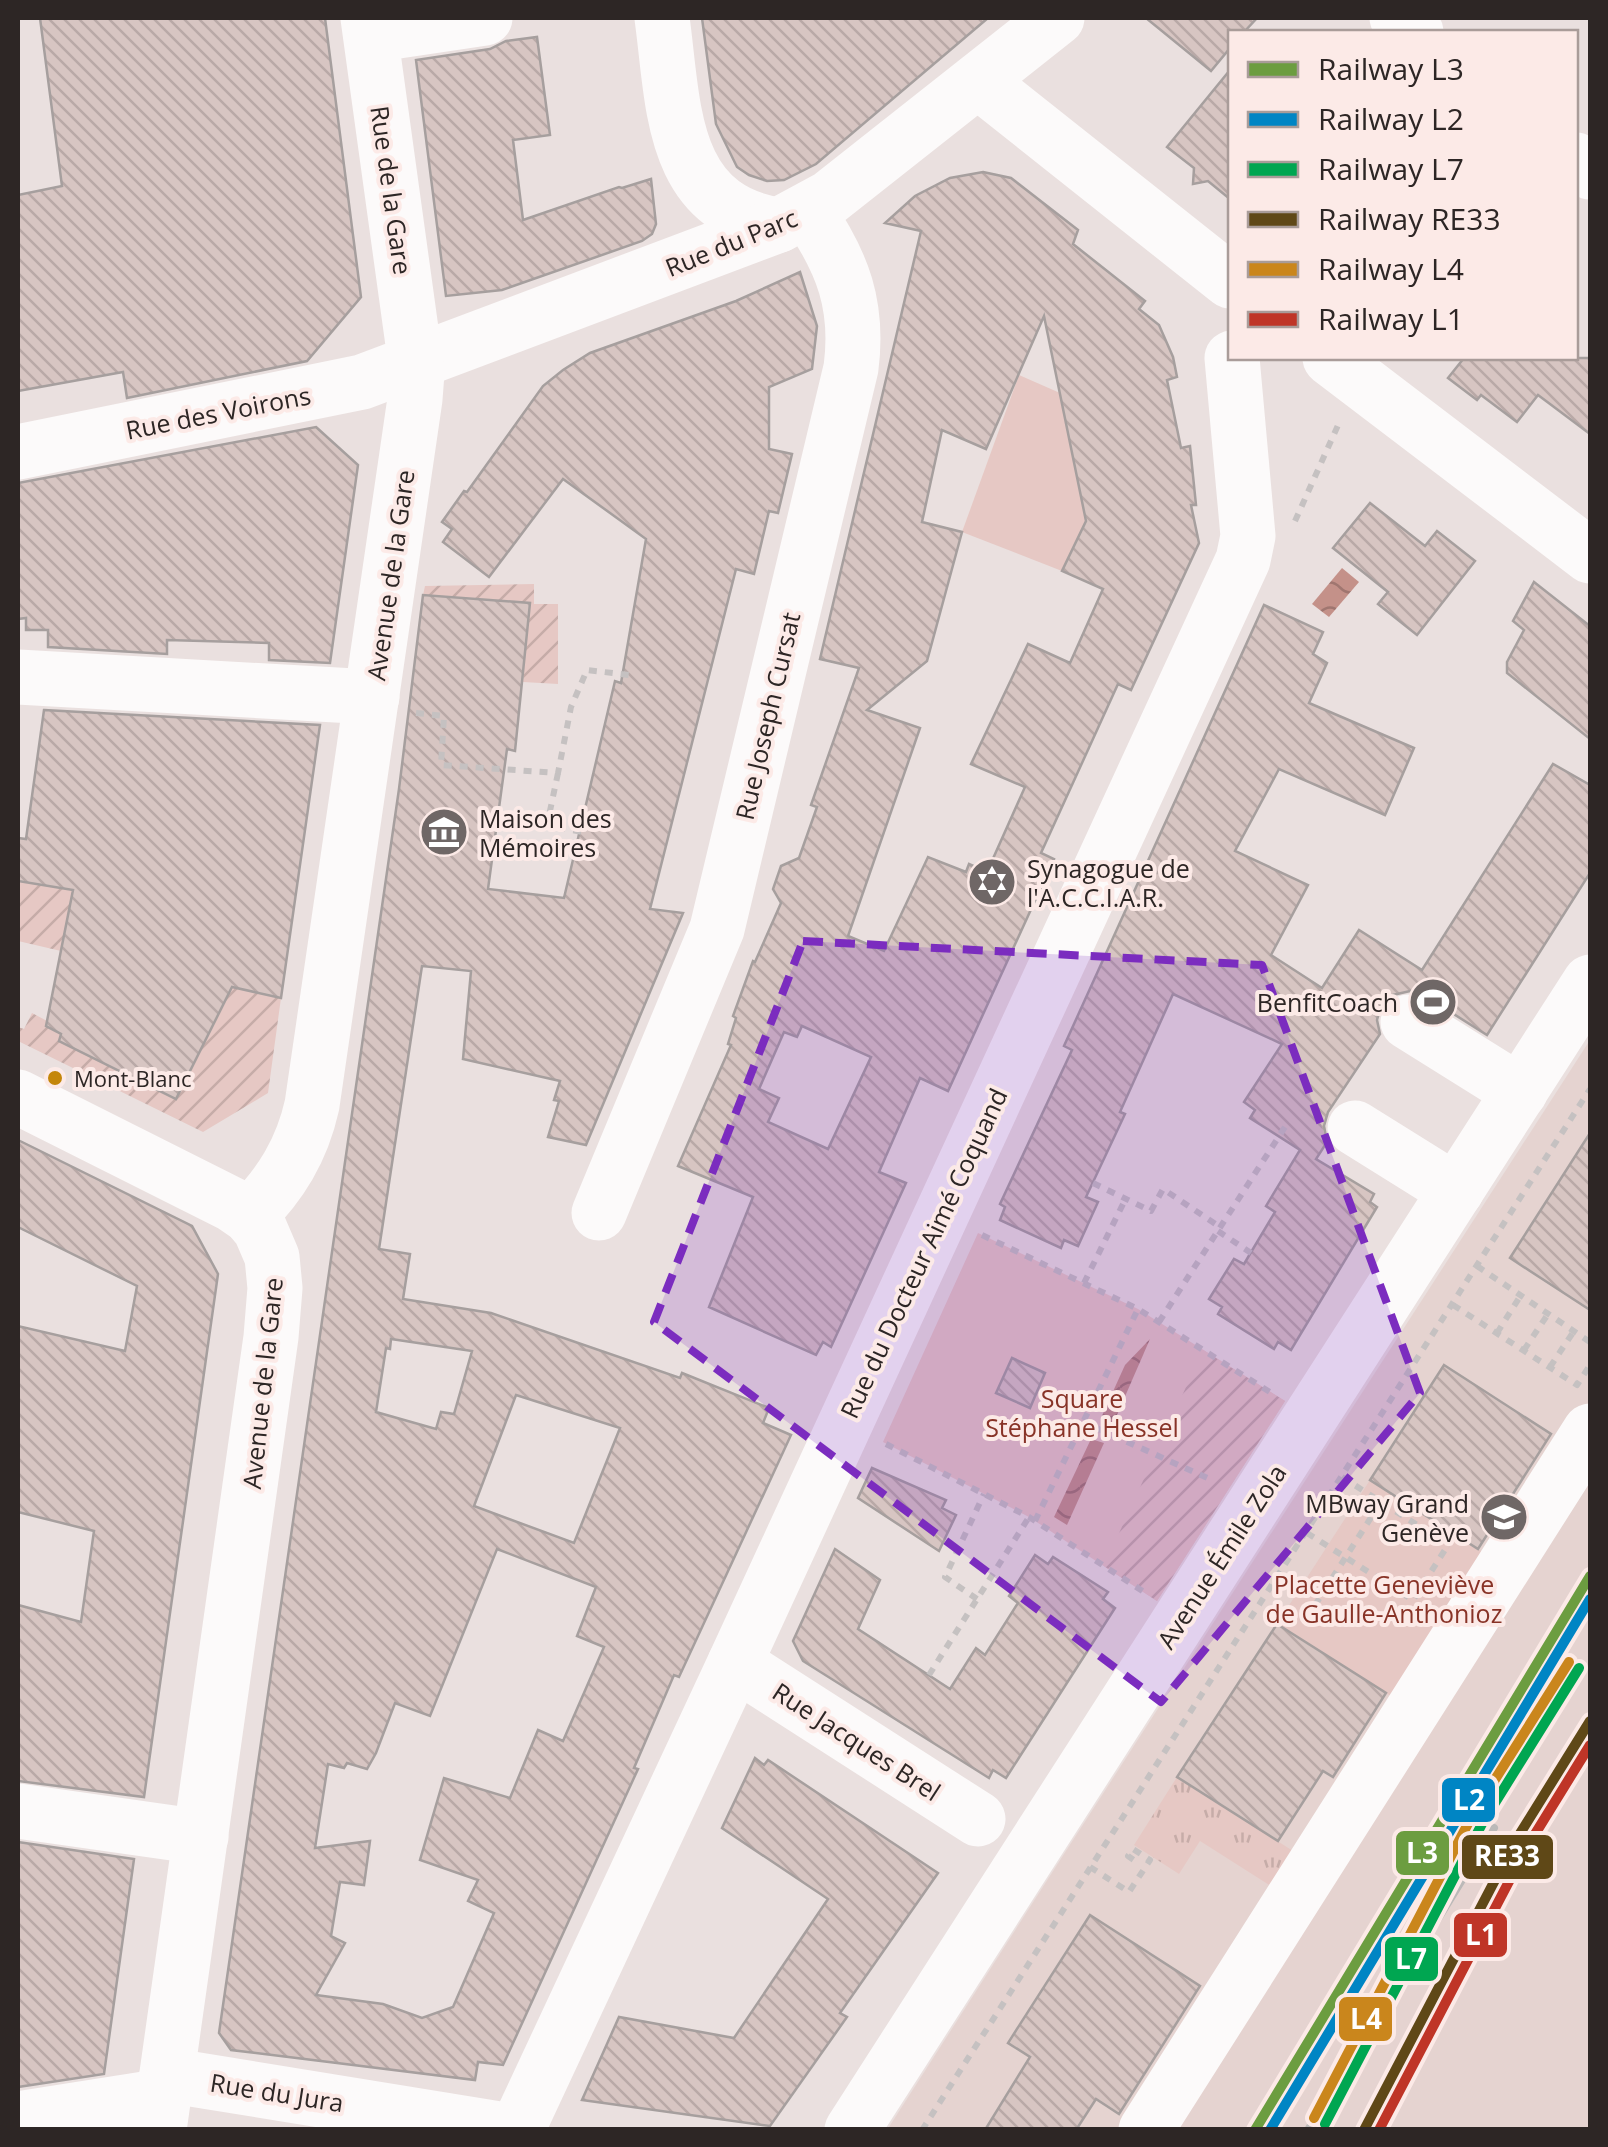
<svg xmlns="http://www.w3.org/2000/svg" width="1608" height="2147" font-family="'Open Sans',sans-serif">
<defs>
<pattern id="grass-tufts" width="24" height="20" patternUnits="userSpaceOnUse" patternTransform="scale(2.5)"><rect width="24" height="20" fill="#e6c8c4"/><path d="M3 7l-1-3M5 7V3M7 7l1-3M15 17l-1-3M17 17v-4M19 17l1-3" fill="none" stroke="#c6aca8"/></pattern>
<pattern id="garden-furrows" width="10" height="10" patternUnits="userSpaceOnUse" patternTransform="scale(2.5)"><rect width="10" height="10" fill="#e6c8c4"/><path d="M-1 1l2-2M0 10L10 0M9 11l2-2" fill="none" stroke="#c6aca8"/></pattern>
<pattern id="water-waves" width="16" height="10" patternUnits="userSpaceOnUse" patternTransform="scale(2.5)"><rect width="16" height="10" fill="#c49189"/><path d="M0 5q4-4 8 0t8 0" fill="none" stroke="#a07670"/></pattern>
<pattern id="building-back-hatch" width="6" height="6" patternUnits="userSpaceOnUse" patternTransform="scale(2.5)"><rect width="6" height="6" fill="#d7c5c2"/><path d="M-1 5l2 2M0 0l6 6M5-1l2 2" fill="none" stroke="#b9a9a7"/></pattern>
</defs>
<rect width="100%" height="100%" fill="#eae0df"/>
<polygon fill="#e5d3d0" points="1590,1040 1590,2129 887,2130 1064,1854"/>
<polygon fill="url(#grass-tufts)" points="1177,1777 1304,1858 1282,1893 1200,1841 1179,1874 1134,1845"/>
<g fill="#e6c8c4">
<polygon points="1019,375 1060,393 1086,521 1062,571 962,532"/>
<polygon points="978,1233 1138,1309 1285,1401 1157,1601 1029,1517 883,1442"/>
<polygon points="1370,1480 1497,1561 1405,1705 1277,1624"/>
</g>
<g fill="url(#garden-furrows)">
<polygon points="534,584 534,604 558,604 558,684 523,682 526,642 423,595 425,586"/>
<polygon points="18,881 73,890 61,951 18,941"/>
<polygon points="164,973 281,998 268,1093 203,1132 18,1041 18,1027 24,1029 32,1013 49,1022 47,1027 61,1034 59,1041 176,1099 209,1032"/>
<polygon points="1203,1350 1285,1401 1157,1601 1104,1566"/>
</g>
<g fill="url(#water-waves)">
<polygon points="1342,568 1359,582 1329,617 1312,604"/>
<polygon points="1150,1339 1113,1424 1101,1418 1125,1365"/>
<polygon points="1091,1439 1104,1443 1067,1525 1054,1517"/>
</g>
<g fill="url(#building-back-hatch)" stroke="#a69f9e" stroke-width="2.5" fill-rule="evenodd">
<polygon points="40,18 325,18 361,297 307,361 127,398 123,372 18,391 18,195 62,186"/>
<polygon points="702,18 988,18 816,164 784,180 767,181 749,175 737,167 716,124"/>
<polygon points="1146,18 1257,18 1244,32 1230,32 1230,48 1211,71"/>
<polygon points="537,37 550,135 513,140 523,220 619,187 622,188 651,179 656,224 652,234 642,241 502,290 446,296 416,60 490,49 506,41"/>
<polygon points="1230,70 1230,199 1208,181 1193,184 1194,168 1167,147"/>
<path d="M983 172 1011 178 1078 230 1073 244 1145 301 1139 309 1159 325 1173 357 1177 377 1167 380 1181 448 1190 446 1196 505H1191L1199 543 1131 690 1118 684 1041 853 1054 859 948 1091 920 1078 879 1172 906 1183 831 1347 823 1342 816 1355 709 1307 753 1197 678 1166 731 1045 728 1044 736 1018 733 1016 753 961 755 962 781 903 773 889 781 866 799 858 817 807 811 805 859 668 820 659 921 231 885 223 915 196 950 178ZM1044 316 1086 521 1062 571 1103 589 1070 663 1028 644 971 764 1025 787 987 872 969 864 966 872 928 857 884 951 848 936 920 728 867 710 927 661 962 532 922 522 942 430 986 449ZM802 1026 871 1057 828 1149 768 1122 779 1098 759 1089 784 1032 797 1037Z"/>
<path d="M800 272 817 326 812 369 769 387V449L792 454 778 513 769 511 754 574 736 569 650 909 683 913 586 1145 548 1137 559 1101 554 1100 560 1081 463 1059 471 971 422 966 379 1249 410 1254 403 1299 491 1313 680 1378 682 1373 769 1408 763 1423 791 1435 679 1677 674 1675 634 1768 638 1769 503 2065 478 2062 475 2080 231 2050 219 2033 399 789 423 595 530 603 515 751 507 749 488 889 564 898 615 681 621 683 646 539 563 479 489 577 443 542 452 529 442 522 464 491 467 492 543 386 563 370 590 353 736 301ZM391 1339 472 1351 454 1414 441 1412 436 1429 376 1412 386 1348 390 1349ZM516 1395 620 1428 574 1543 474 1506ZM497 1549 596 1587 577 1636 604 1647 563 1741 538 1730 510 1798 444 1778 420 1860 478 1880 468 1901 494 1913 453 2007 422 2018 383 2004 316 1995 345 1943 331 1936 340 1882 364 1885 370 1841 315 1848 328 1764 344 1768 347 1763 367 1769 376 1753 395 1703 430 1716Z"/>
<polygon points="1464,358 1590,358 1590,434 1538,395 1517,422 1481,395 1477,400 1448,378"/>
<polygon points="316,427 358,465 330,663 269,660 269,643 167,640 167,654 48,647 48,630 26,630 26,618 18,619 18,483"/>
<polygon points="1370,503 1425,546 1437,531 1475,561 1417,635 1378,604 1388,592 1333,548"/>
<polygon points="1534,582 1590,626 1590,739 1507,673 1507,662 1524,630 1513,621"/>
<polygon points="1264,605 1323,632 1313,654 1327,663 1309,703 1414,748 1385,815 1279,769 1235,851 1308,885 1271,955 1322,988 1359,930 1422,970 1553,764 1590,785 1590,873 1487,1035 1425,996 1410,991 1393,995 1381,1006 1377,1020 1380,1034 1328,1112 1324,1126 1327,1142 1316,1159 1374,1194 1370,1202 1377,1207 1291,1350 1278,1342 1274,1349 1218,1314 1222,1307 1209,1299 1234,1259 1244,1264 1275,1212 1266,1206 1300,1150 1250,1118 1255,1110 1244,1102 1282,1044 1173,994 1120,1112 1125,1114 1086,1197 1098,1202 1078,1246 1064,1240 1061,1248 1000,1220 1005,1207 1000,1204 1072,1050 1064,1046"/>
<polygon points="44,710 320,725 281,998 232,987 176,1099 59,1041 61,1034 46,1026 73,890 18,881 18,838 26,839"/>
<polygon points="1590,1133 1590,1310 1510,1258"/>
<polygon points="18,1140 192,1226 218,1274 144,1797 18,1781 18,1605 81,1622 94,1531 18,1512 18,1326 125,1351 137,1286 18,1227"/>
<polygon points="1012,1358 1045,1373 1030,1408 996,1393"/>
<polygon points="1444,1365 1551,1434 1478,1549 1370,1480"/>
<polygon points="872,1468 946,1500 942,1508 956,1515 939,1551 858,1498"/>
<polygon points="835,1549 880,1580 858,1629 950,1689 976,1648 985,1655 1018,1603 1009,1596 1035,1555 1048,1564 1053,1557 1108,1592 1103,1599 1115,1608 1006,1778 993,1770 989,1778 803,1661 793,1641"/>
<polygon points="1277,1624 1386,1693 1333,1777 1323,1771 1278,1841 1177,1777"/>
<polygon points="755,1758 764,1765 768,1760 938,1873 840,2013 847,2017 770,2126 582,2100 619,2017 734,2038 828,1899 722,1828"/>
<polygon points="18,1842 134,1859 104,2074 18,2087"/>
<polygon points="1090,1915 1200,1986 1119,2114 1096,2099 1076,2130 985,2130 1030,2057 1008,2043"/>
</g>
<g fill="none" stroke-linecap="round" stroke-linejoin="round">
<g stroke="#c5c1c1" stroke-width="6" stroke-dasharray="8 8" stroke-linecap="butt">
<polyline points="1295,521 1339,423"/>
<polyline points="416,713 444,716 441,765 558,773 571,707 587,670 629,675"/>
<polyline points="558,773 547,825 582,832"/>
<polyline points="1093,1183 1151,1211 1163,1189 1220,1227"/>
<polyline points="1218,1231 1251,1253"/>
<polyline points="982,1235 1138,1309 1273,1394"/>
<polyline points="1477,1266 1590,1342"/>
<polyline points="1084,1283 1126,1198"/>
<polyline points="1453,1305 1577,1385 1590,1365"/>
<polyline points="1159,1322 1285,1127"/>
<polyline points="1497,1333 1521,1295"/>
<polyline points="1524,1350 1548,1314"/>
<polyline points="1550,1367 1574,1331"/>
<polyline points="1083,1422 1214,1481"/>
<polyline points="886,1444 1029,1517 1144,1592"/>
<polyline points="1342,1477 1450,1546"/>
<polyline points="1035,1521 1138,1309"/>
<polyline points="1307,1533 1413,1600 1448,1545"/>
<polyline points="977,1599 945,1577 984,1494"/>
<polyline points="1315,1605 1381,1502"/>
<polyline points="929,1675 1029,1517"/>
<polyline points="1090,1867 1129,1892 1150,1860 1133,1849 1128,1856 1138,1863"/>
<polyline points="922,2130 1590,1089"/>
</g>
<g stroke="#fcfafa" stroke-width="55">
<path d="M662 18C674 104 669 209 779 225"/>
<polyline points="1397,18 1416,32"/>
<polyline points="371,35 485,18"/>
<polyline points="978,81 1230,281"/>
<polyline points="1576,160 1590,172"/>
<polyline points="1330,358 1590,556"/>
<polyline points="18,452 362,382 779,225 829,198 1057,18"/>
<polyline points="18,677 372,697"/>
<polyline points="1408,1022 1520,1092"/>
<polyline points="18,1097 233,1205 249,1216 260,1229 272,1257 275,1288 271,1337 159,2130"/>
<polyline points="1355,1128 1456,1191"/>
<path d="M599 1213 717 929 851 368C859 306 843 263 808 212"/>
<path d="M249 1216C281 1184 302 1150 312 1105L415 399 417 373 368 18"/>
<polyline points="735,1663 978,1819"/>
<polyline points="18,1811 201,1837"/>
<polyline points="167,2075 505,2130"/>
<polyline points="18,2119 164,2096"/>
<polyline points="517,2130 735,1663 1243,560 1248,536 1232,358"/>
<polyline points="852,2130 1590,982"/>
<polyline points="1146,2130 1590,1431"/>
</g>
<g stroke="#bbb9b8" stroke-width="8">
<polyline points="1308,2130 1494,1828"/>
<polyline points="1371,2130 1517,1838 1590,1717"/>
</g>
<g stroke="#fceae7" stroke-width="18">
<polyline id="rail-1" points="1255,2130 1590,1576"/>
</g>
<g stroke="#fceae7" stroke-width="18">
<polyline id="rail-2" points="1270,2130 1590,1599"/>
</g>
<g stroke="#fceae7" stroke-width="18">
<polyline id="rail-3" points="1325,2124 1483,1822 1579,1668"/>
</g>
<g stroke="#fceae7" stroke-width="18">
<polyline id="rail-4" points="1364,2130 1516,1840 1590,1721"/>
</g>
<g stroke="#fceae7" stroke-width="18">
<polyline id="rail-5" points="1314,2118 1472,1816 1569,1662"/>
</g>
<g stroke="#fceae7" stroke-width="18">
<polyline id="rail-6" points="1379,2130 1527,1847 1590,1745"/>
</g>
<use href="#rail-1" stroke="#6c9d40" stroke-width="10"/>
<use href="#rail-2" stroke="#0085c4" stroke-width="10"/>
<use href="#rail-3" stroke="#00a651" stroke-width="10"/>
<use href="#rail-4" stroke="#5f4817" stroke-width="10"/>
<use href="#rail-5" stroke="#ca861c" stroke-width="10"/>
<use href="#rail-6" stroke="#bf3527" stroke-width="10"/>
</g>
<path fill="#7b2cbf" fill-opacity="0.2" stroke="#7b2cbf" stroke-width="8" stroke-dasharray="20 12" stroke-linejoin="round" d="M803 941 1262 965 1420 1393 1161 1702 654 1322Z"/>
<defs>
<g id="museum-disc" transform="scale(2.5)"><circle r="9.5" fill="#6f6766" stroke="#fceae7"/><path d="M0-6L6-3V-2H-6V-3ZM-5-1h2V3h-2ZM-1-1h2V3h-2ZM3-1h2V3H3ZM-6 4H6V6H-6Z" fill="#fff"/></g>
<g id="synagogue-disc" transform="scale(2.5)"><circle r="9.5" fill="#6f6766" stroke="#fceae7"/><path d="M0-6.5L5.6 3.2H-5.6ZM0 6.5L5.6-3.2H-5.6Z" fill="#fff"/></g>
<g id="stadium-disc" transform="scale(2.5)"><circle r="9.5" fill="#6f6766" stroke="#fceae7"/><path d="M0-5a6.5 5 0 1 0 0 10a6.5 5 0 1 0 0-10ZM-3.5-1.8h7v3.6h-7Z" fill="#fff"/></g>
<g id="university-disc" transform="scale(2.5)"><circle r="9.5" fill="#6f6766" stroke="#fceae7"/><path d="M0-5L7-2L0 1L-7-2ZM-4 1L0 2.5L4 1V4Q0 6-4 4Z" fill="#fff"/></g>
</defs>
<g fill-rule="evenodd">
<use href="#museum-disc" x="444" y="832"/>
<use href="#synagogue-disc" x="992" y="882"/>
<use href="#stadium-disc" x="1433" y="1002"/>
<use href="#university-disc" x="1504" y="1517"/>
</g>
<circle fill="#c48609" stroke="#fceae7" stroke-width="4" cx="55" cy="1078" r="9"/>
<g text-anchor="middle" dominant-baseline="central" stroke-width="8" stroke-linejoin="round" paint-order="stroke">
<g font-size="22" fill="#2d2625" stroke="#fceae7" text-anchor="start">
<text x="74" y="1078">Mont-Blanc</text>
</g>
<g font-size="25" fill="#2d2625" stroke="#fceae7">
<text transform="translate(392 190) rotate(82)">Rue de la Gare</text>
<text transform="translate(731 242) rotate(-22)">Rue du Parc</text>
<text transform="translate(218 412) rotate(-11)">Rue des Voirons</text>
<text transform="translate(390 575) rotate(-82)">Avenue de la Gare</text>
<text transform="translate(767 716) rotate(-77)">Rue Joseph Cursat</text>
<text transform="translate(923 1253) rotate(-65)">Rue du Docteur Aimé Coquand</text>
<text transform="translate(262 1383) rotate(-84)">Avenue de la Gare</text>
<text transform="translate(1221 1556) rotate(-57)">Avenue Émile Zola</text>
<text transform="translate(857 1741) rotate(33)">Rue Jacques Brel</text>
<text transform="translate(277 2092) rotate(9)">Rue du Jura</text>
</g>
<g font-size="25" fill="#2d2625" stroke="#fceae7" text-anchor="start">
<text x="479" y="818">Maison des<tspan x="479" dy="29">Mémoires</tspan></text>
<text x="1027" y="868">Synagogue de<tspan x="1027" dy="29">l'A.C.C.I.A.R.</tspan></text>
<text x="1398" y="1002" text-anchor="end">BenfitCoach</text>
<text x="1469" y="1503" text-anchor="end">MBway Grand<tspan x="1469" dy="29">Genève</tspan></text>
</g>
<g font-size="25" fill="#883327" stroke="#fceae7">
<text x="1082" y="1398">Square<tspan x="1082" dy="29">Stéphane Hessel</tspan></text>
<text x="1384" y="1584">Placette Geneviève<tspan x="1384" dy="29">de Gaulle-Anthonioz</tspan></text>
</g>
</g>
<g stroke="#fceae7" stroke-width="4">
<rect x="1440" y="1776" width="57" height="48" rx="10" fill="#0085c4"/>
<rect x="1394" y="1829" width="57" height="48" rx="10" fill="#6c9d40"/>
<rect x="1460" y="1833" width="95" height="48" rx="10" fill="#5f4817"/>
<rect x="1452" y="1911" width="57" height="48" rx="10" fill="#bf3527"/>
<rect x="1383" y="1935" width="57" height="48" rx="10" fill="#00a651"/>
<rect x="1337" y="1995" width="57" height="48" rx="10" fill="#ca861c"/>
</g>
<g font-size="28" text-anchor="middle" font-weight="bold" fill="#fff">
<text x="1469" y="1810">L2</text>
<text x="1422" y="1863">L3</text>
<text x="1507" y="1866">RE33</text>
<text x="1481" y="1945">L1</text>
<text x="1411" y="1969">L7</text>
<text x="1366" y="2029">L4</text>
</g>
<rect width="1608" height="2147" fill="none" stroke="#2d2625" stroke-width="40"/>
<rect x="1228" y="30" width="350" height="330" fill="#fceae7" stroke="#a99c99" stroke-width="2.5"/>
<rect x="1248" y="62" width="50" height="15" fill="#6c9d40" stroke="#a99c99" stroke-width="2.5"/>
<text x="1318" y="80" font-size="30" fill="#2d2625">Railway L3</text>
<rect x="1248" y="112" width="50" height="15" fill="#0085c4" stroke="#a99c99" stroke-width="2.5"/>
<text x="1318" y="130" font-size="30" fill="#2d2625">Railway L2</text>
<rect x="1248" y="162" width="50" height="15" fill="#00a651" stroke="#a99c99" stroke-width="2.5"/>
<text x="1318" y="180" font-size="30" fill="#2d2625">Railway L7</text>
<rect x="1248" y="212" width="50" height="15" fill="#5f4817" stroke="#a99c99" stroke-width="2.5"/>
<text x="1318" y="230" font-size="30" fill="#2d2625">Railway RE33</text>
<rect x="1248" y="262" width="50" height="15" fill="#ca861c" stroke="#a99c99" stroke-width="2.5"/>
<text x="1318" y="280" font-size="30" fill="#2d2625">Railway L4</text>
<rect x="1248" y="312" width="50" height="15" fill="#bf3527" stroke="#a99c99" stroke-width="2.5"/>
<text x="1318" y="330" font-size="30" fill="#2d2625">Railway L1</text>
</svg>
